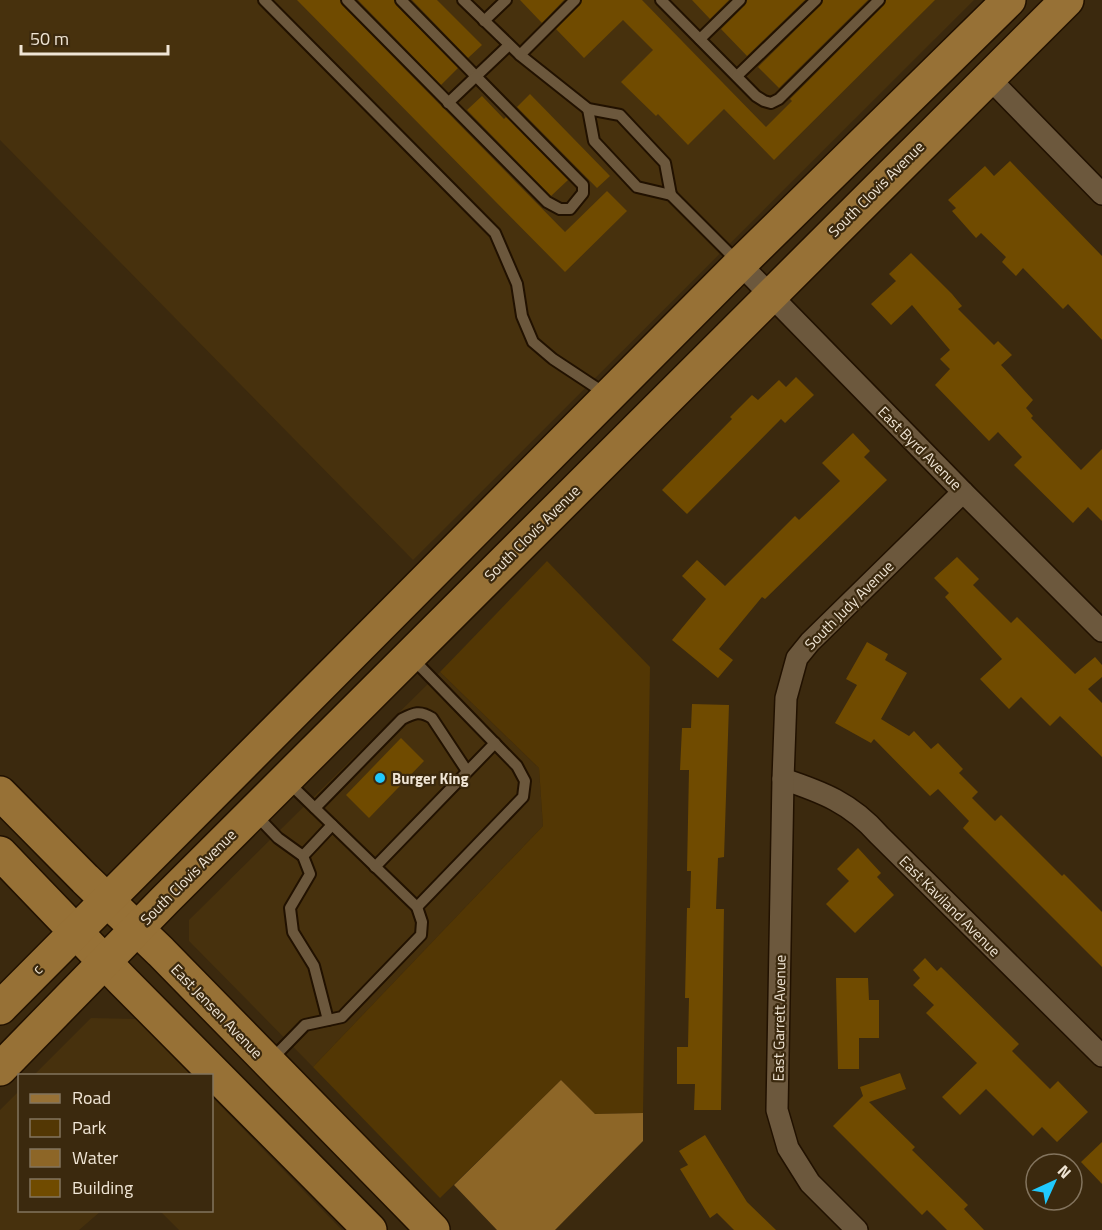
<svg xmlns="http://www.w3.org/2000/svg" width="1102" height="1230" font-family="'Titillium Web',sans-serif">
<rect width="100%" height="100%" fill="#3b290e"/>
<g fill="#47310d">
<polygon points="0,0 974,0 413,560 0,140"/>
<polygon points="440,672 539,768 543,826 313,1067 189,941 189,920"/>
<polygon points="91,1018 136,1019 191,1075 34,1075"/>
<polygon points="19,1091 20,1210 101,1211 79,1230 0,1230 0,1110"/>
<polygon points="212,1097 342,1230 179,1230 160,1211 212,1210"/>
</g>
<polygon fill="#533704" points="547,561 650,667 643,1113 595,1114 561,1080 440,1198 313,1067 543,826 539,768 440,672"/>
<polygon fill="#8d6627" points="561,1080 595,1114 643,1113 643,1141 555,1230 497,1230 454,1185"/>
<g fill="#704b00">
<polygon points="297,0 340,0 342,5 565,232 607,191 627,211 565,272"/>
<polygon points="358,0 394,0 396,5 458,68 441,85"/>
<polygon points="412,0 437,0 482,45 468,58"/>
<polygon points="520,0 564,0 542,23"/>
<polygon points="582,0 642,0 766,127 792,101 790,99 884,5 886,0 935,0 774,160 724,109 688,145 658,114 656,116 621,82 653,50 623,20 584,58 556,29 580,5"/>
<polygon points="692,0 729,0 710,19"/>
<polygon points="747,0 805,0 747,56 721,29 745,5"/>
<polygon points="823,0 868,0 779,88 758,67 821,5"/>
<polygon points="530,94 610,176 597,188 517,107"/>
<polygon points="482,96 504,119 506,117 568,180 551,196 467,110"/>
<polygon points="1010,161 1102,256 1102,340 1068,304 1063,309 1023,268 1016,276 1002,262 1006,257 981,233 976,238 952,211 956,208 948,200 985,166 994,176"/>
<polygon points="911,253 952,294 962,306 958,309 994,345 998,341 1012,355 1001,365 1033,400 1026,408 1033,416 1031,418 1081,470 1102,449 1102,521 1088,507 1073,523 1014,465 1022,457 998,432 989,441 935,385 950,369 940,359 950,350 912,305 891,325 871,304 896,281 889,274"/>
<polygon points="796,377 814,395 785,423 781,419 687,514 662,490 732,419 730,417 752,395 758,400 779,380 786,387"/>
<polygon points="853,433 870,451 864,457 887,480 765,599 762,597 719,649 733,660 718,678 672,640 706,599 682,576 697,560 725,586 795,516 799,520 840,481 822,463"/>
<polygon points="957,557 979,579 973,585 1011,623 1017,617 1075,674 1095,657 1102,665 1102,677 1088,689 1102,703 1102,757 1060,716 1050,726 1021,697 1009,709 980,679 1002,659 945,597 949,593 934,578"/>
<polygon points="867,642 888,654 885,660 907,673 881,719 909,736 914,731 931,749 938,743 963,769 959,773 978,792 972,798 995,821 1001,815 1062,876 1064,874 1102,912 1102,967 963,828 969,821 938,789 930,796 874,739 871,743 835,723 857,685 846,679"/>
<polygon points="692,704 729,705 724,857 718,858 716,909 724,909 721,1110 694,1110 695,1084 677,1084 677,1047 688,1047 689,998 685,998 687,908 690,908 691,871 687,871 689,770 680,770 682,728 691,728"/>
<polygon points="401,738 424,761 369,818 346,795"/>
<polygon points="858,848 881,873 877,877 894,895 855,933 826,904 849,881 837,869"/>
<polygon points="925,958 937,971 941,967 1019,1044 1012,1051 1050,1089 1058,1081 1088,1112 1057,1142 1042,1127 1033,1136 986,1089 960,1115 942,1097 977,1063 926,1013 934,1005 913,985 920,978 913,970"/>
<polygon points="836,978 868,978 869,1000 879,1000 879,1038 859,1038 859,1069 838,1069"/>
<polygon points="900,1073 906,1089 869,1102 915,1147 912,1150 968,1205 964,1209 984,1230 947,1230 927,1210 922,1215 833,1126 863,1096 860,1087"/>
<polygon points="705,1135 747,1202 776,1230 734,1230 717,1213 710,1218 680,1169 688,1165 679,1151"/>
<polygon points="1102,1142 1102,1184 1081,1162"/>
</g>
<g fill="none" stroke-linecap="round" stroke-linejoin="round">
<g stroke="#211100" stroke-width="14">
<g id="service">
<polyline points="264,0 495,233 517,284 522,316 533,342 553,359 606,394"/>
<polyline points="347,0 547,202 560,209 570,209 583,193 583,185 401,0"/>
<polyline points="463,0 520,55 588,109 620,115 665,163 671,195"/>
<polyline points="661,0 756,96 764,101 771,103 779,99 879,0"/>
<polyline points="484,21 506,0"/>
<polyline points="700,39 740,0"/>
<polyline points="520,55 575,0"/>
<polyline points="737,76 816,0"/>
<polyline points="448,103 509,45"/>
<polyline points="588,109 594,141 637,187 671,195 738,262"/>
<polyline points="412,658 517,766 525,781 523,797 417,907"/>
<path d="M315 808 402 719C414 713 420 710 432 718L467 771"/>
<polyline points="255,814 278,838 303,856 310,874 290,908 293,932 314,966 328,1020"/>
<polyline points="303,856 332,825"/>
<polyline points="375,867 495,743"/>
<polyline points="270,1061 305,1025 342,1017 421,935 422,922 417,907 288,782"/>
</g>
</g>
<g stroke="#211100" stroke-width="24">
<g id="minor">
<polyline points="988,77 1102,194"/>
<polyline points="740,264 963,492 1102,631"/>
<path d="M783 779C822 792 851 803 879 835L1102 1056"/>
<polyline points="857,1230 810,1183 788,1148 777,1110 783,779 786,698 797,658 810,642 963,492"/>
</g>
</g>
<g stroke="#211100" stroke-width="36">
<g id="primary">
<polyline points="0,793 85,879 161,952 433,1230"/>
<polyline points="0,853 122,980 370,1230"/>
<polyline points="0,1008 740,264 1009,0"/>
<polyline points="0,1069 165,900 1067,0"/>
</g>
</g>
<use href="#service" stroke="#6c583d" stroke-width="10"/>
<use href="#minor" stroke="#6c583d" stroke-width="21"/>
<use href="#primary" stroke="#977136" stroke-width="33"/>
</g>
<circle fill="#20c9fd" stroke="#3b290e" stroke-width="2" cx="380" cy="778" r="6"/>
<g text-anchor="middle" dominant-baseline="central" stroke-width="4.5" stroke-linejoin="round" paint-order="stroke">
<g font-size="15" fill="#f0e5d5" stroke="#3b290e">
<text transform="translate(876 189) rotate(-45)">South Clovis Avenue</text>
<text transform="translate(920 448) rotate(45)">East Byrd Avenue</text>
<text transform="translate(532 533) rotate(-45)">South Clovis Avenue</text>
<text transform="translate(849 605) rotate(-45)">South Judy Avenue</text>
<text transform="translate(188 877) rotate(-45)">South Clovis Avenue</text>
<text transform="translate(950 906) rotate(45)">East Kaviland Avenue</text>
<text transform="translate(37 969) rotate(-46)">c</text>
<text transform="translate(217 1011) rotate(46)">East Jensen Avenue</text>
<text transform="translate(779 1018) rotate(-89)">East Garrett Avenue</text>
</g>
<g font-size="15" font-weight="bold" fill="#f0e5d5" stroke="#3b290e" text-anchor="start">
<text x="392" y="778">Burger King</text>
</g>
</g>
<rect x="18" y="1074" width="195" height="138" fill="#3b290e" stroke="#83745e" stroke-width="1.5"/>
<rect x="30" y="1094" width="30" height="9" fill="#977136" stroke="#83745e" stroke-width="1.5"/>
<text x="72" y="1104" font-size="18" fill="#f0e5d5">Road</text>
<rect x="30" y="1119" width="30" height="18" fill="#533704" stroke="#83745e" stroke-width="1.5"/>
<text x="72" y="1134" font-size="18" fill="#f0e5d5">Park</text>
<rect x="30" y="1149" width="30" height="18" fill="#8d6627" stroke="#83745e" stroke-width="1.5"/>
<text x="72" y="1164" font-size="18" fill="#f0e5d5">Water</text>
<rect x="30" y="1179" width="30" height="18" fill="#704b00" stroke="#83745e" stroke-width="1.5"/>
<text x="72" y="1194" font-size="18" fill="#f0e5d5">Building</text>
<g transform="translate(1054 1182) rotate(45)"><circle r="28" fill="#3b290e" stroke="#83745e" stroke-width="1.5"/>
<path d="M0-4.5L10 22L0 15L-10 22Z" fill="#20c9fd"/>
<text y="-9" font-size="16" font-weight="bold" text-anchor="middle" fill="#f0e5d5">N</text>
</g>
<path d="M21 45v9h147v-9" fill="none" stroke="#f0e5d5" stroke-width="3"/>
<text x="30" y="45" font-size="18" fill="#f0e5d5" stroke="#3b290e" stroke-width="4.5" paint-order="stroke">50 m</text>
</svg>
